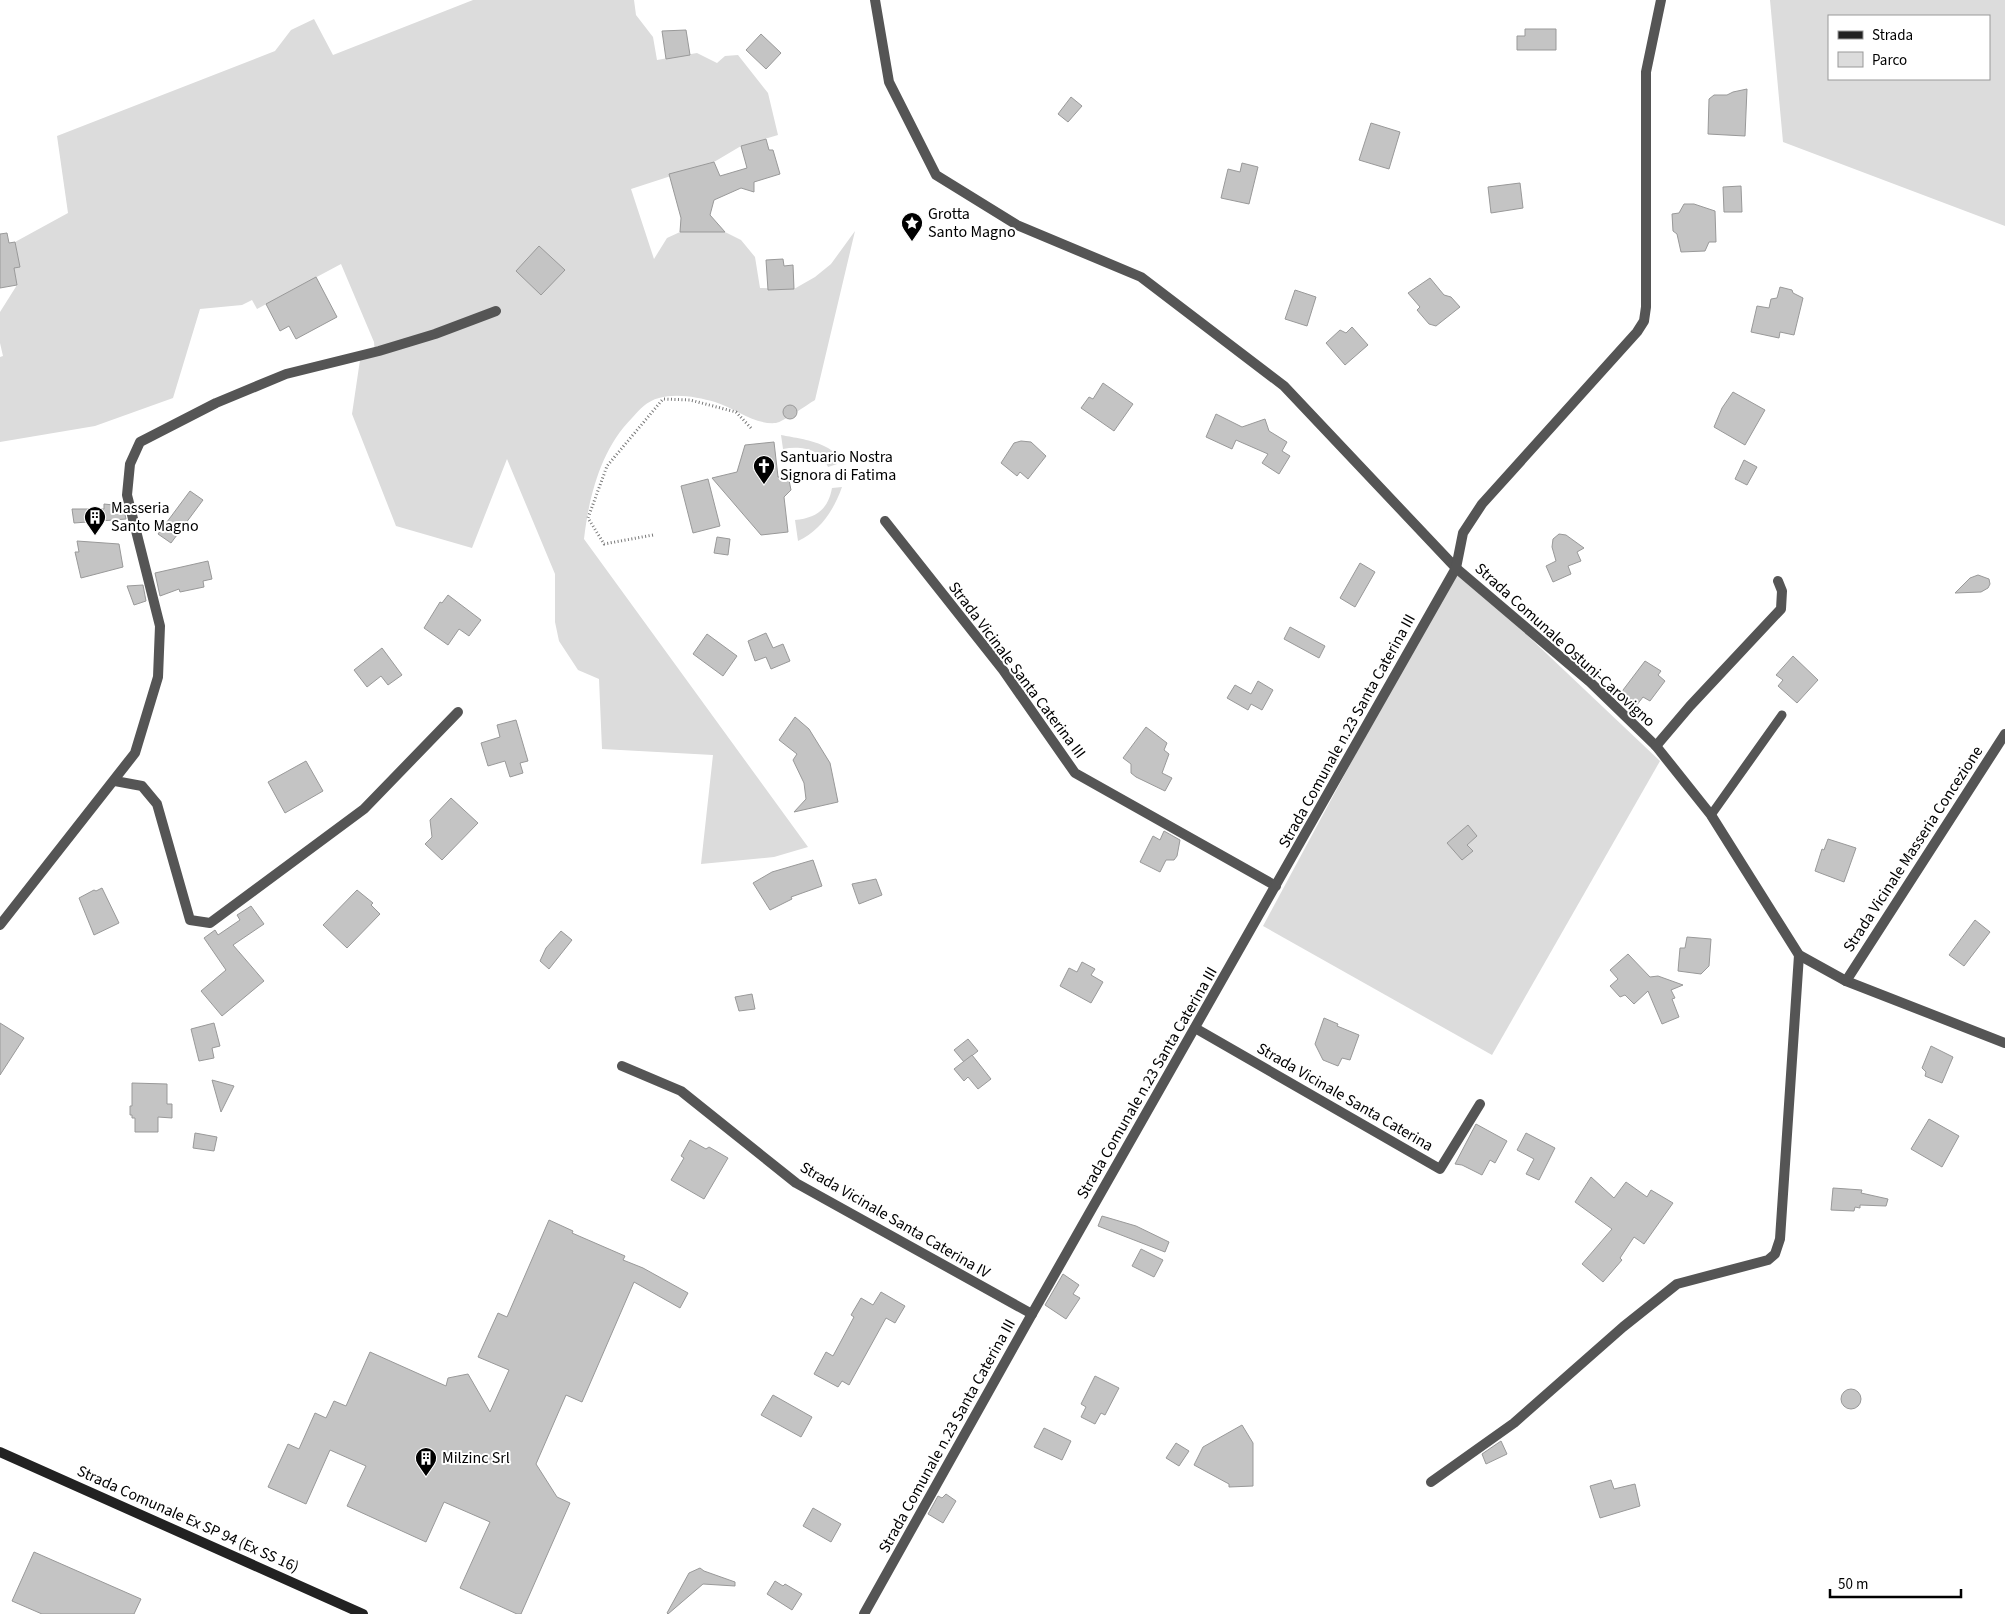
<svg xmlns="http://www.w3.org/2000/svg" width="2005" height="1614" font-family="'Source Sans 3',sans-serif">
<rect width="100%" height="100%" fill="#fff"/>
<g fill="#dcdcdc" fill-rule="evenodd">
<path d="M473 0H634L636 15 653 37 657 60 697 53 717 63 725 56 738 55 768 93 778 135 741 146 714 162 631 189 654 259 667 238 680 232H725L741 240 755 257 760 288 794 289 815 277 831 264 855 231 815 400C808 404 783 422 776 423 754 425 735 408 715 402 698 397 676 393 659 398 647 401 640 409 632 418 601 449 589 496 584 539L808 847 774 857 701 864 713 755 602 749 599 679 578 670 559 641 555 622V574L507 459 472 548 396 526 352 414 360 360 375 355 374 342 341 264 257 309 252 300 242 305 200 309 173 398 95 426 0 442V357L3 356 0 343V312L17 285 14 268 15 242 68 213 57 136 275 51 291 30 314 19 333 55Z"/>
<path d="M1770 0H2005V226L1783 142ZM1829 16H1989V79H1829Z"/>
<path d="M781 435C795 438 842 443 837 464L828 467C820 448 800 446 783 449Z"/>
<path d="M842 487C834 510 820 531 798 541L795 520C816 518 828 510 832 488Z"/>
<polygon points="1456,568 1660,761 1492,1055 1263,926"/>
</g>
<g fill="#c4c4c4" stroke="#999">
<polygon points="1525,29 1556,29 1556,50 1517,50 1517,36 1525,36"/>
<polygon points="686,30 690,55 666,59 662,31"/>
<polygon points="761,34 781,53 766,69 746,50"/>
<polygon points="1747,89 1745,136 1708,134 1709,99 1714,95 1727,95 1733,92"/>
<polygon points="1071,97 1082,106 1068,122 1058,114"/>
<polygon points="1371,123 1400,132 1389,169 1359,160"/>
<polygon points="766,139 769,150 773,150 780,174 754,182 754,192 741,188 714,200 710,215 725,232 680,232 681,218 669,174 714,162 720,176 747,168 741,146"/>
<polygon points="1242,163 1258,167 1249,204 1221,198 1228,169 1240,172"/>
<polygon points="1520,183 1523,208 1491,213 1488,187"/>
<polygon points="1741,186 1742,212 1724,212 1723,187"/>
<polygon points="1684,204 1694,204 1715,211 1716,242 1709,242 1705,251 1681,252 1677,234 1673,231 1672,214 1679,213"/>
<polygon points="7,233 9,243 15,242 20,267 14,268 17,285 0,288 0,234"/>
<polygon points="539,246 565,270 541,295 516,271"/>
<polygon points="783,259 784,266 793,265 794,289 768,290 766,260"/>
<polygon points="316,277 337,317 296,339 289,326 280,331 266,304"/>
<polygon points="1430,278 1444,295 1451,297 1460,307 1436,326 1429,324 1417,310 1420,307 1408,293"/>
<polygon points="1780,287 1792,290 1793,293 1803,298 1794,335 1780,332 1779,338 1751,332 1757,306 1769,308 1771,299 1777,298"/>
<polygon points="1295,290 1316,297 1307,326 1285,319"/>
<polygon points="1352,327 1368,345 1345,365 1326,343 1340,330 1346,333"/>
<polygon points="1103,383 1133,404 1114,431 1081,408 1089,397 1093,399"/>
<polygon points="1733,392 1765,410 1745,445 1714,427 1722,408"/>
<circle cx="790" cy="412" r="7"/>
<polygon points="1216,414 1242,427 1265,419 1269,431 1287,442 1282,451 1290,456 1279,474 1262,463 1268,454 1236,440 1232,449 1206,437"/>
<polygon points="1021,441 1031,442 1046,456 1028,479 1020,472 1017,476 1001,463 1014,443"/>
<polygon points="774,442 778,477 789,480 791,490 784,497 788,532 761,535 712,478 737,472 745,445"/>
<polygon points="1744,460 1757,467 1747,485 1735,479"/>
<polygon points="708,479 720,526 693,533 681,486"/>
<polygon points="190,491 203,500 171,543 158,534"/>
<polygon points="104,504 123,506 126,519 74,523 72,509 104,509"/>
<polygon points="1559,534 1566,535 1584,548 1577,552 1581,561 1568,566 1571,574 1553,582 1546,566 1556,561 1552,547 1553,539"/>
<polygon points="717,537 730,539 728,555 714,553"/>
<polygon points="77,541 119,544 123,567 81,578 75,552 79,552"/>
<polygon points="208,561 212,579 203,581 204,587 180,592 179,589 160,596 155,573"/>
<polygon points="1360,563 1375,572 1355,607 1340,598"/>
<polygon points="1978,575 1989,579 1990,584 1988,588 1981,592 1955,593 1970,578"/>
<polygon points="143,585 146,601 134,605 127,586"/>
<polygon points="448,595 481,620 469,636 459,629 448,645 424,628 440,602 442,603"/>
<polygon points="1290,627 1325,646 1319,658 1284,639"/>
<polygon points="766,633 773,648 783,644 790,661 771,669 766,657 755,661 748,641"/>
<polygon points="707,634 737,656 723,676 693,654"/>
<polygon points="382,648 402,675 388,685 381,676 367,687 354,670"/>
<polygon points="1793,656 1818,680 1797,703 1778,686 1783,680 1776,675"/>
<polygon points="1645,661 1661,671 1658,675 1665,681 1650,701 1643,697 1636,706 1620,694"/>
<polygon points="1258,681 1273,690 1262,710 1251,704 1248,710 1227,698 1235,685 1251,694"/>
<polygon points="795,717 809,729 830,763 838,802 794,812 806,799 804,783 793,760 797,754 779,740"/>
<polygon points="516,720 528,761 520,763 523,773 510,777 505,761 488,766 481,743 500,737 497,725"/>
<polygon points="1146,727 1167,743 1164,750 1169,754 1162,773 1172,778 1165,791 1136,777 1131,773 1131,764 1123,758"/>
<polygon points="306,761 323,791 285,813 268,782"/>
<polygon points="451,798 478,823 442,860 425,844 432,837 430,820"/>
<polygon points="1468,825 1477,836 1467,845 1473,851 1462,860 1447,843"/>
<polygon points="1164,831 1180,840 1177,856 1174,860 1166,860 1160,872 1140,862 1153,836 1160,840"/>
<polygon points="1828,839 1856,848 1844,882 1815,871 1822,849 1824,850"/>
<polygon points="813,860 822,886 791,897 792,899 770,910 753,883 772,872"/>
<polygon points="876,879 882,895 859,904 852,884"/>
<polygon points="102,888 119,923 94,935 79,898 94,890 96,891"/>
<polygon points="357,890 373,903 371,905 380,914 347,948 323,925"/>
<polygon points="251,906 264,924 233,945 264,981 222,1016 201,991 226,970 204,938 215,930 218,935 240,920 237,915"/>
<polygon points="1975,920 1990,932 1964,966 1949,955"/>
<polygon points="561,931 572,940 549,969 540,961 546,948"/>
<polygon points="1687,937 1711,939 1709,966 1701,974 1678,971 1680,948 1685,948"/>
<polygon points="1628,954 1650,977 1658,976 1683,985 1671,990 1675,998 1672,999 1679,1017 1662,1024 1648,991 1634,1004 1625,995 1620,997 1610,986 1618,979 1610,970"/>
<polygon points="1082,962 1095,969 1091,975 1103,982 1091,1003 1060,986 1069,968 1077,972"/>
<polygon points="752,994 755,1009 739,1011 735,997"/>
<polygon points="1324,1018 1338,1024 1337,1026 1359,1035 1350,1060 1342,1058 1338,1066 1323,1060 1315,1044"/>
<polygon points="0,1023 24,1038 0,1075"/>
<polygon points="214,1023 220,1046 212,1048 214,1058 199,1061 191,1029"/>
<polygon points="968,1039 978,1051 964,1062 954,1050"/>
<polygon points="1931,1046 1953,1057 1942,1083 1925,1076 1926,1072 1922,1068"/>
<polygon points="972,1055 991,1079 978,1089 968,1077 964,1081 954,1069"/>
<polygon points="212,1080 234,1086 221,1112"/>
<polygon points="132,1083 167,1084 167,1104 172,1104 172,1118 158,1117 158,1132 135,1132 135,1118 132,1118 132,1115 130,1115 130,1106 132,1106"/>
<polygon points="1929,1119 1959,1136 1942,1167 1911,1149"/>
<polygon points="1476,1124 1507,1141 1495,1163 1490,1160 1482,1175 1462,1165 1455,1164"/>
<polygon points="195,1133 217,1137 214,1151 193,1148"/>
<polygon points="1526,1133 1555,1148 1539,1180 1526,1174 1534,1159 1517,1150"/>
<polygon points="690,1140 706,1149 709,1147 728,1158 704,1199 671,1180 684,1158 681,1156"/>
<polygon points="1591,1177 1614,1198 1626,1182 1647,1197 1651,1190 1673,1203 1644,1244 1634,1237 1620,1258 1622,1260 1603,1282 1582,1264 1612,1229 1575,1202"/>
<polygon points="1833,1188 1862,1190 1861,1193 1888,1199 1886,1206 1860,1205 1860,1208 1855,1207 1854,1211 1831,1210"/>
<polygon points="1102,1216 1136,1226 1169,1242 1165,1252 1098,1226"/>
<polygon points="549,1220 573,1231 572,1233 625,1256 623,1260 643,1268 688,1293 680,1308 634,1282 582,1402 566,1395 536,1464 557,1497 570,1503 521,1614 517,1614 460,1588 490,1522 444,1502 426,1542 347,1506 366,1466 330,1450 306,1504 268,1487 288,1444 299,1449 315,1413 326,1418 334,1401 346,1406 370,1352 446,1386 448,1378 468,1374 490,1412 509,1370 478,1357 498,1313 507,1317"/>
<polygon points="1141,1249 1163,1260 1154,1277 1132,1266"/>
<polygon points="1063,1274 1079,1285 1073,1294 1080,1298 1066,1319 1045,1305"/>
<polygon points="881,1292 905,1306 895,1323 886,1318 849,1385 842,1381 838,1387 814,1374 826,1352 833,1356 854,1317 851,1315 861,1298 873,1305"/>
<polygon points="1095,1376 1119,1388 1105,1415 1101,1413 1095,1424 1081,1417 1086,1407 1081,1404"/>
<circle cx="1851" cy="1399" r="10"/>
<polygon points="773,1395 812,1417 801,1437 761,1415"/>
<polygon points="1242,1425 1253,1443 1253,1486 1229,1487 1229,1484 1194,1465 1203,1447"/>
<polygon points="1044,1428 1071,1441 1062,1460 1034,1447"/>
<polygon points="1501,1441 1507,1454 1486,1464 1482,1454"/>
<polygon points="1176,1443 1189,1451 1179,1466 1166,1458"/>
<polygon points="1611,1480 1614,1489 1635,1484 1640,1506 1600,1518 1590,1486"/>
<polygon points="946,1494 956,1501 943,1523 928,1514 938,1496 942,1498"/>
<polygon points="813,1508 841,1524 831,1542 803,1526"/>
<polygon points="34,1552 141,1599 134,1614 42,1614 12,1601"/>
<polygon points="700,1568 704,1571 735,1582 735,1586 703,1584 668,1614 667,1613 689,1573"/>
<polygon points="775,1581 783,1586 785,1584 802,1594 792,1610 767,1594"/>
</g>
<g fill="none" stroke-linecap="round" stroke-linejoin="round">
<polyline stroke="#777" stroke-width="3" stroke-dasharray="1 2.5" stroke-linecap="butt" points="653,535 604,544 588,518 607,466 663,399 690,400 736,412 751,428"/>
<polyline stroke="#555" stroke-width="9" points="1711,815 1782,715"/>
<g stroke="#555" stroke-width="10">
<polyline points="875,0 889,82 936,175 1017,225 1141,277 1284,386 1456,568 1590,682 1656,746 1711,815 1799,955 1846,981 2005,1043"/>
<polyline points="885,521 1003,670 1075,773 1276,886"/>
<polyline points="1656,746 1690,706 1781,609 1782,591 1778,581"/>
<polyline points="115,781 142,786 157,804 190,920 210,923 364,809 458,712"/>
<polyline points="0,925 135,753 158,677 160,626 127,495 130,464 140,442 216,403 286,374 379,351 435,334 496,311"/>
<polyline points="1846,981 2005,734"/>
<polyline points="1195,1028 1440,1169 1480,1104"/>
<polyline points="622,1066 681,1091 796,1183 1032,1314"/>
<polyline points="1431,1482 1514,1423 1623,1327 1677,1284 1768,1260 1775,1254 1780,1239 1799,955"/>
<polyline points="864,1614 1032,1314 1456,568 1463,533 1482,504 1637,332 1644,321 1646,307 1646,72 1661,0"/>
</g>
<polyline stroke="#222" stroke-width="10" points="0,1452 363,1614"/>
</g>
<defs>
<g id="sight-pin" transform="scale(1.125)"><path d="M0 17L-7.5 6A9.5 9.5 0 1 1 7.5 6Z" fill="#000" stroke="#fff"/><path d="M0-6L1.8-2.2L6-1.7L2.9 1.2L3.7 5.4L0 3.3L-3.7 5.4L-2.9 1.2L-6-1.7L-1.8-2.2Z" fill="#fff"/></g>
<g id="church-pin" transform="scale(1.125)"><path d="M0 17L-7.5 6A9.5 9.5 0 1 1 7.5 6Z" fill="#000" stroke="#fff"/><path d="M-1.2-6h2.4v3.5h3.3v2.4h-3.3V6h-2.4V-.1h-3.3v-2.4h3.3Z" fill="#fff"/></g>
<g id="building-pin" transform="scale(1.125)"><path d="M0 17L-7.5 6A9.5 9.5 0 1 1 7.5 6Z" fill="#000" stroke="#fff"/><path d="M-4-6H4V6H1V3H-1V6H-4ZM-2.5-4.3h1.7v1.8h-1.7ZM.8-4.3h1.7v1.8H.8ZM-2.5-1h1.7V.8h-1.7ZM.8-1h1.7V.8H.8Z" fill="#fff"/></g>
</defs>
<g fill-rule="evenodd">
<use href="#sight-pin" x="912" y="223"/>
<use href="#church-pin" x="764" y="466"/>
<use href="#building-pin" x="95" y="517"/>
<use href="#building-pin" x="426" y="1458"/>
</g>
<g text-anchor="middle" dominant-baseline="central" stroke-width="4" stroke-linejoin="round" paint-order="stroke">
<g font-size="16" fill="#000" stroke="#fff" text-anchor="start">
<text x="928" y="214">Grotta<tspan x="928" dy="18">Santo Magno</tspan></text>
<text x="780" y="457">Santuario Nostra<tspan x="780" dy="18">Signora di Fatima</tspan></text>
<text x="111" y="508">Masseria<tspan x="111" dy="18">Santo Magno</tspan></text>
<text x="442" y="1458">Milzinc Srl</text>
</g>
<g font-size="16" fill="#000" stroke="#fff">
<text transform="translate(1565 645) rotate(42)">Strada Comunale Ostuni-Carovigno</text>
<text transform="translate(1017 670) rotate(53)">Strada Vicinale Santa Caterina III</text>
<text transform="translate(1347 731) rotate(-61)">Strada Comunale n.23 Santa Caterina III</text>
<text transform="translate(1913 849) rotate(-57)">Strada Vicinale Masseria Concezione</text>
<text transform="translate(1147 1083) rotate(-60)">Strada Comunale n.23 Santa Caterina III</text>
<text transform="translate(1345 1097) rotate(30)">Strada Vicinale Santa Caterina</text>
<text transform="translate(895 1220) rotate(30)">Strada Vicinale Santa Caterina IV</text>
<text transform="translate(947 1436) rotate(-61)">Strada Comunale n.23 Santa Caterina III</text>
<text transform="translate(188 1519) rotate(24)">Strada Comunale Ex SP 94 (Ex SS 16)</text>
</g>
</g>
<rect x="1828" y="15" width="162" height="65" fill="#ffffff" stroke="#999999"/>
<rect x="1838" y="31" width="25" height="8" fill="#222222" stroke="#999999"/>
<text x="1872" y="40" font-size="15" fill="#000000">Strada</text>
<rect x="1838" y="52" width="25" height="15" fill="#dcdcdc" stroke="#999999"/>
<text x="1872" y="65" font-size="15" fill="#000000">Parco</text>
<path d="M1830 1589v8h131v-8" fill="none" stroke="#000000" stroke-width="2.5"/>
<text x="1838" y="1589" font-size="15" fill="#000000" stroke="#ffffff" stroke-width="4" paint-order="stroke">50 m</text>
</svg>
